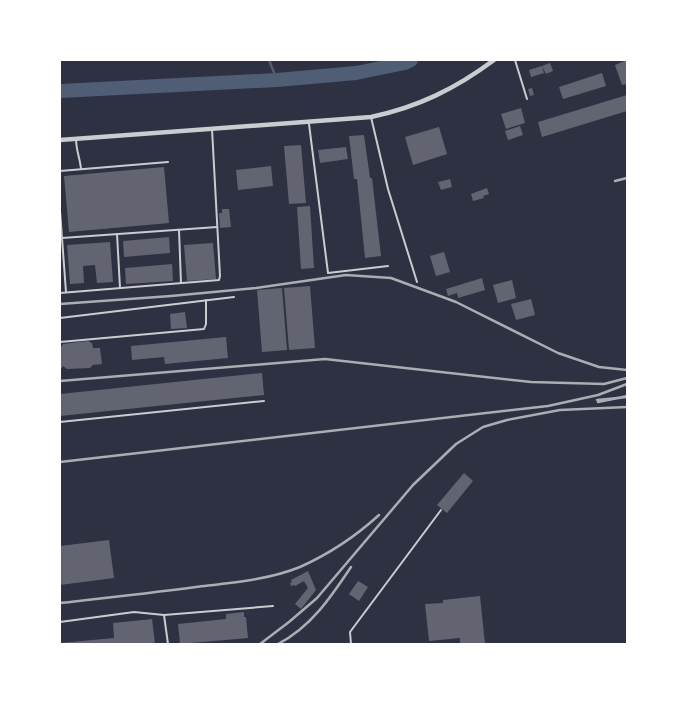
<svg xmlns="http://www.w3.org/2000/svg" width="687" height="704" font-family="Merriweather,serif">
<rect width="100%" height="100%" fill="#2d3142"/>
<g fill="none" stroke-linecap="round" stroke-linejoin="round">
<polyline stroke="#4f5d75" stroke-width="2.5" points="269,60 277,80"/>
<polyline stroke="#4f5d75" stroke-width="14" points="60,91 277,80 356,73 405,63 411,60"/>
</g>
<g fill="#626471">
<polygon points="627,60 627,84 622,85 615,65"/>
<polygon points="550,63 553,71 546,74 542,66"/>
<polygon points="542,66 544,73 531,77 529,70"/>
<polygon points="602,73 606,86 563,99 559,87"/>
<polygon points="532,88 534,95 530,96 528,89"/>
<polygon points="627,95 627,111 542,137 538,122"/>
<polygon points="521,108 525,123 506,129 501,114"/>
<polygon points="520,126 523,135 508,140 505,131"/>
<polygon points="439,127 447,154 413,165 405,137"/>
<polygon points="364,135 370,178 372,178 381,256 365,258 357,179 354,179 349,136"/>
<polygon points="301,145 306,203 289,204 284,146"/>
<polygon points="346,147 348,159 320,163 318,150"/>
<polygon points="271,166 273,186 238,190 236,170"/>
<polygon points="164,167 169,223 69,232 64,176"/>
<polygon points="450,179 452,187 441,190 438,182"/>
<polygon points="487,188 489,194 483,196 484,198 473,201 471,194"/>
<polygon points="310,206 314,268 301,269 297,207"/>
<polygon points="222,209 229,209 231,227 220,228 219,213 222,213"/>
<polygon points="169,237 170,253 124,257 123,241"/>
<polygon points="110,242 113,282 97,283 95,265 83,266 84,283 70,284 67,245"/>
<polygon points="213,243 216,279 187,281 184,245"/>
<polygon points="444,252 450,272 436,276 430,256"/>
<polygon points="172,264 173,281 126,284 125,268"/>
<polygon points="482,278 485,290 458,298 457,293 448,296 446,289"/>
<polygon points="512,280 516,298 498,303 493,285"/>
<polygon points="310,286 315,348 289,350 284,288"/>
<polygon points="282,288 287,350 262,352 257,290"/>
<polygon points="531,299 535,315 516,320 511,304"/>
<polygon points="185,312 187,328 171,329 170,314"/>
<polygon points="226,337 228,358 165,364 164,357 132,360 131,346"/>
<polygon points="88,341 92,343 93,348 100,348 102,364 93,365 90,368 67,369 63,366 60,371 60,349 63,344"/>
<polygon points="262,373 264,395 60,416 60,394"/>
<polygon points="464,473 473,481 447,513 437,505"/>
<polygon points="109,540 114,578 60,585 60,546"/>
<polygon points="308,571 316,590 301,609 295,604 308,588 304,581 295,586 294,585 291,586 290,583 292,582 291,580"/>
<polygon points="358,581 368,587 359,601 349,594"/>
<polygon points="480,596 485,644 460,644 460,638 429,641 425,604 443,603 443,600"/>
<polygon points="244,612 244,617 246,617 248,638 180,644 178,624 226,619 226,614"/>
<polygon points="152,619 155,644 60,644 60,643 114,638 113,623"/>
</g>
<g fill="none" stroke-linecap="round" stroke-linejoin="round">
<g stroke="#caccd0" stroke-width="2">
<polyline points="515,60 527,99"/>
<polyline points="371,117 388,189 417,282"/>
<polyline points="309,124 328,273 388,266"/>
<path d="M76 139C76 150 80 158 81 169"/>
<polyline points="60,171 168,162"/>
<polyline points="60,211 66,292"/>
<polyline points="179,230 181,283"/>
<polyline points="117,234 120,288"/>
<polyline points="62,238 217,227"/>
<polyline points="60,293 219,280 220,276 212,129"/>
<polyline points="60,318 234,297"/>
<polyline points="60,342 204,329 206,324 206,300"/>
<polyline points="60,422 264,401"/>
<polyline points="164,615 168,644"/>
<polyline points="60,622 134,612 164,615 273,606"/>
<polyline points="351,644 350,632 441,510"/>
</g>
<path stroke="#caccd0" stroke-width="4.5" d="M60 140 371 117C418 107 455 89 494 60"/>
<g stroke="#abadb3" stroke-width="2.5">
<polyline points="615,181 627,178"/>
<polyline points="60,304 171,296 256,288 346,275 391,278 456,302 558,353 599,367 627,370"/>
<polyline points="60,381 325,359 531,382 604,384 627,378"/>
<polyline points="627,396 618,398 627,397"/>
<polyline points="597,400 618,398 598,402"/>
<polyline points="60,462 548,406 598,395 627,384"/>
<path d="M60 603C105 598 151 593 196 587 230 583 268 580 300 567 329 554 356 536 379 515"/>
<polyline points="260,644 289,622 317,598 413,485 456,444 483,427 507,420 560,410 627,407"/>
<path d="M278 644C311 627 331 597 351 567"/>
</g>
</g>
<rect width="687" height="704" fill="none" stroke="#ffffff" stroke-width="122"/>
</svg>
